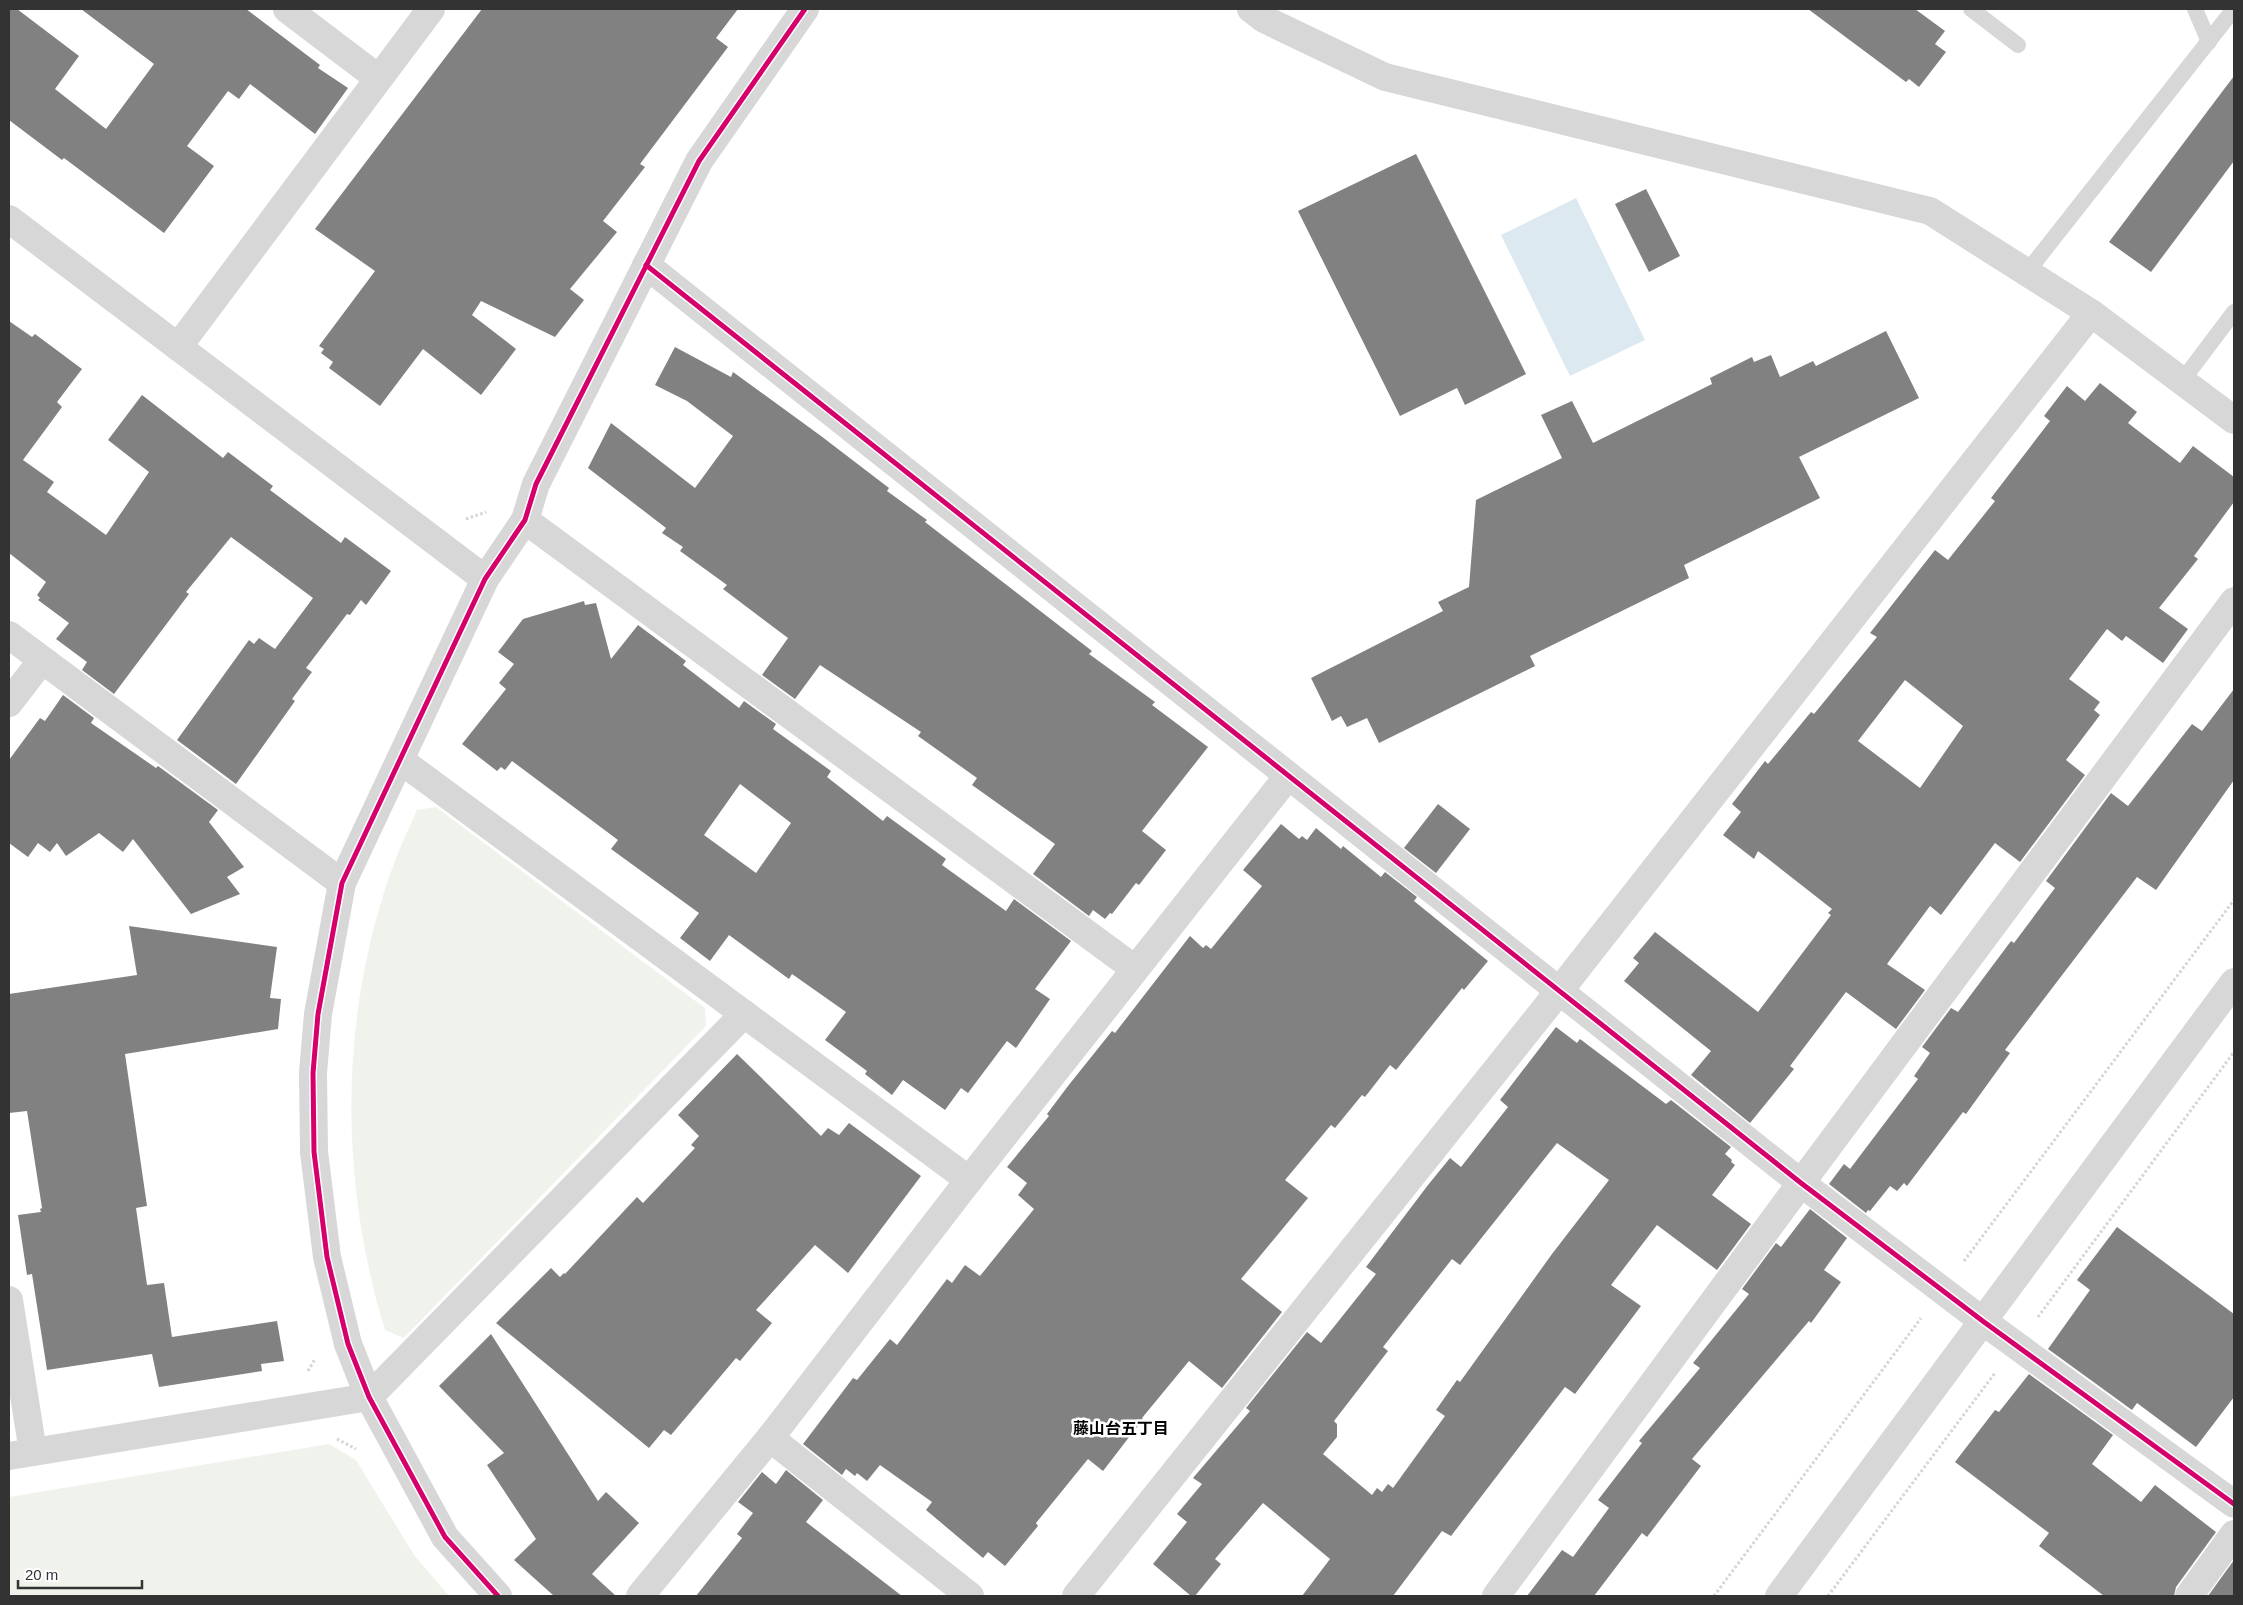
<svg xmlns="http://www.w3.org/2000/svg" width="2243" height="1605" font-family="Helvetica,'Noto Sans JP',sans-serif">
<rect width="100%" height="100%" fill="#fff"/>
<g fill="#f0f3ec">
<path d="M436 807 705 1008 706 1026 404 1338 385 1330C338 1177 339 1009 396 858 402 842 410 826 417 810Z"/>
<polygon points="329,1444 356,1460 414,1555 449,1596 9,1596 9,1497"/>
</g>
<polygon fill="#dde9f0" points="1576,198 1645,340 1570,376 1501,235"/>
<g fill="#818181" fill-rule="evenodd">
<polygon points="9,9 17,9 79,56 55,89 106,129 154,64 81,9 246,9 320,65 318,68 348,88 315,134 250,84 239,99 228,91 187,146 214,166 164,233 64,158 62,160 9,120"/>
<polygon points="482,9 738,9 716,38 728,47 640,164 645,167 603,221 617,232 570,289 584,300 555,337 481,301 472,315 516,349 481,395 423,349 380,406 329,368 333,362 321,353 324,349 319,346 375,271 315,229"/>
<polygon points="1808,9 1915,9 1945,31 1935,44 1946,52 1919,87 1909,79 1906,82"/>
<polygon points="2234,76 2234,161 2151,272 2109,242"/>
<polygon points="1416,154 1526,374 1465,405 1457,388 1400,416 1298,211"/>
<polygon points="1646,189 1680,256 1649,272 1615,204"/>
<polygon points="9,321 32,337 35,334 82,369 57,402 62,407 23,460 54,482 47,492 106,535 149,472 108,440 142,395 223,458 228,452 273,486 270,490 341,543 345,537 391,571 366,605 361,600 350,615 347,614 306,668 312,672 292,699 295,701 236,784 177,740 249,640 254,644 259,638 275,649 313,598 231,537 186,592 189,594 114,694 82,670 87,662 56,639 69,623 38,600 40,598 37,595 46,582 9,553"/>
<polygon points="1886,331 1919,398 1799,457 1820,498 1684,565 1689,578 1530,656 1535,666 1379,743 1367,718 1347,727 1341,716 1332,721 1311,678 1443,611 1438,602 1469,587 1476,500 1562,458 1541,415 1572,401 1593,443 1712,384 1710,378 1752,357 1754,362 1771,355 1780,377 1813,361 1816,366"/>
<polygon points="675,347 731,377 733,372 821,436 889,488 887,491 927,520 925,522 1092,651 1089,654 1155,702 1152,705 1208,747 1142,831 1166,850 1139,885 1136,883 1112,914 1110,913 1105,919 1093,910 1089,916 1033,874 1055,844 972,785 977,778 918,736 921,732 820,665 795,699 762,675 788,638 723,589 727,585 680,551 683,547 662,533 666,528 588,468 611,423 695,488 733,436 687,401 655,385"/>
<path d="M2100 383 2137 412 2128 423 2180 463 2193 446 2234 477V502L2194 556 2198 559 2159 608 2188 629 2163 663 2126 636 2122 641 2107 629 2069 679 2100 702 2094 710 2100 715 2066 760 2085 775 2020 862 1995 843 1941 915 1930 906 1887 964 1925 990 1896 1029 1846 992 1790 1066 1794 1069 1750 1123 1691 1075 1711 1051 1624 981 1639 963 1633 958 1655 932 1758 1012 1831 915 1828 913 1832 909 1758 851 1754 859 1723 835 1741 812 1732 804 1765 761 1768 764 1811 712 1814 714 1877 637 1870 633 1935 550 1948 560 1995 501 1991 498 2050 421 2044 416 2067 386 2085 401ZM1905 680 1963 726 1920 788 1858 741Z"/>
<path d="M584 601 585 605 596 603 611 659 638 625 686 661 683 665 739 708 744 701 776 724 773 729 831 771 827 777 883 821 887 816 946 859 942 865 1006 911 1014 899 1071 941 1035 989 1050 999 1016 1048 1007 1041 968 1093 961 1088 945 1110 903 1080 892 1095 865 1074 867 1071 825 1040 846 1012 792 974 789 979 729 935 710 961 680 938 699 913 611 849 618 840 512 761 505 770 501 767 497 771 462 744 506 689 499 683 514 664 498 652 523 619ZM740 784 791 823 756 873 704 835Z"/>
<polygon points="2234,689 2234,780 2156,890 2137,877 2005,1050 2010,1053 1966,1114 1963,1112 1907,1186 1904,1183 1897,1191 1890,1186 1870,1211 1868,1210 1866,1213 1829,1184 1844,1164 1850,1169 1918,1079 1914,1076 1930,1053 1922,1047 1951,1008 1958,1012 2011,941 2014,943 2055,888 2046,881 2111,793 2128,806 2192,724 2202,731"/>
<polygon points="63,695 94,718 91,723 156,768 158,766 218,810 209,822 244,867 227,877 240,894 191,914 133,839 123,852 99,833 66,856 57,843 50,852 38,843 28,857 9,843 9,760 40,718 45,721"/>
<polygon points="1438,804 1470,829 1436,873 1404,848"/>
<polygon points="1281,824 1299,839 1302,836 1307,840 1316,828 1341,849 1343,846 1381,877 1385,872 1417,897 1414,901 1488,961 1464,990 1462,988 1396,1070 1390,1065 1365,1097 1362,1095 1335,1128 1331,1125 1285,1180 1308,1198 1241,1279 1282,1312 1222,1388 1189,1361 1142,1418 1143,1419 1103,1471 1088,1459 1036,1523 1038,1526 1005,1566 988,1552 983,1558 926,1510 932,1502 880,1465 867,1481 857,1473 855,1476 846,1469 842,1475 803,1444 853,1378 857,1380 890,1339 897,1345 947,1279 952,1283 965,1265 980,1276 1034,1209 1018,1195 1027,1183 1007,1167 1049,1116 1047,1114 1068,1086 1112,1031 1115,1033 1190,936 1203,948 1206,945 1211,949 1262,886 1243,870"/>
<polygon points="129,926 277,947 270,998 281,999 278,1029 125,1054 147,1206 136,1208 147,1285 164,1283 172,1337 277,1321 284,1361 261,1364 262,1371 159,1387 152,1354 47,1370 32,1274 27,1275 18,1215 41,1212 40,1209 42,1208 27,1111 9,1113 9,994 137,975"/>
<path d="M1556 1027 1577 1043 1580 1039 1666 1104 1671 1100 1731 1147 1725 1154 1732 1160 1731 1162 1735 1165 1712 1195 1751 1224 1717 1270 1657 1225 1611 1285 1641 1306 1575 1394 1565 1387 1451 1536 1442 1531 1393 1596H1302L1330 1559 1263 1503 1215 1559 1221 1564 1195 1596H1191L1153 1564 1187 1522 1177 1514 1202 1484 1193 1478 1250 1411 1246 1408 1307 1332 1321 1343 1376 1274 1366 1267 1428 1185 1450 1158 1461 1167 1508 1107 1500 1100ZM1557 1143 1609 1180 1552 1254 1460 1382 1457 1380 1436 1410 1445 1416 1393 1488 1388 1484 1382 1492 1377 1488 1372 1495 1323 1454 1337 1437V1424L1334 1421 1388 1351 1383 1347 1452 1259 1460 1265Z"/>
<polygon points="737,1054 821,1136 828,1128 839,1135 849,1123 921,1176 848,1273 815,1245 756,1310 772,1323 740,1361 736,1358 671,1435 664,1430 649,1448 496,1323 551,1268 560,1277 564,1273 565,1274 637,1197 643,1203 695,1148 691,1145 699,1136 678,1115"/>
<polygon points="1810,1209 1847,1238 1824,1270 1841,1282 1811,1323 1809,1321 1692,1459 1701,1466 1647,1537 1642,1533 1594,1596 1527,1596 1562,1550 1573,1557 1609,1508 1598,1500 1642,1443 1639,1441 1700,1368 1693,1363 1749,1294 1742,1289 1776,1243 1781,1247"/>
<polygon points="2117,1227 2234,1314 2234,1397 2196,1447 2137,1403 2132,1410 2048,1349 2090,1290 2077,1280"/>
<polygon points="491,1334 598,1501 606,1492 639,1523 592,1574 616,1596 554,1596 514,1560 536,1539 487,1465 504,1453 439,1386"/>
<polygon points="2029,1374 2113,1435 2092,1464 2141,1502 2155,1485 2216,1532 2176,1587 2174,1596 2104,1596 2039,1546 2049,1533 1955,1462 1995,1410 1999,1412"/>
<polygon points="786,1470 823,1500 806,1522 902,1596 696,1596 742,1538 737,1534 753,1513 738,1502 762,1472 776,1484"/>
<polygon points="2234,1560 2234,1596 2208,1596"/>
</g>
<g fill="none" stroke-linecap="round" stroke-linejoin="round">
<g stroke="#d5d5d5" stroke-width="3" stroke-dasharray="2.5 2.5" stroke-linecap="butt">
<polyline points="466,519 486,512"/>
<polyline points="1964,1261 2234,900"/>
<polyline points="2038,1317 2234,1052"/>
<polyline points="308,1371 315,1359"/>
<polyline points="337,1439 356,1449"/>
<polyline points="1714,1596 1921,1318"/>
<polyline points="1828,1596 1995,1373"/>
</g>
<g stroke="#d7d7d7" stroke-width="16">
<polyline points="1971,9 2018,45"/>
<polyline points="2195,9 2209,42"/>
<polyline points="2027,272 2234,9"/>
<polyline points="2182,381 2234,312"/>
</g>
<g stroke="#d7d7d7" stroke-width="28">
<polyline points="287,9 378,78"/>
<polyline points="1251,9 1264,19 1385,77 1930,211 2091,313 2234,420"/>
<polyline points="646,265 1801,1183 1984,1322 2234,1504"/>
<polyline points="178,347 431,9"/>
<polyline points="525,520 1135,969"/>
<polyline points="9,635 342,883"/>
<polyline points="9,703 42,660"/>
<polyline points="400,760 969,1180"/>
<polyline points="9,1300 33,1452"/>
<polyline points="369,1397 744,1014"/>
<polyline points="770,1438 970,1596"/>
<polyline points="640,1596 770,1438 969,1180 1288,776"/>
<polyline points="1076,1596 1560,990 2091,313"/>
<polyline points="1496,1596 1801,1183 2234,601"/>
<polyline points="2189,1596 2234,1534"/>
</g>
<g stroke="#d7d7d7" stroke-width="28">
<polyline points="9,219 485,579"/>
<polyline points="9,1456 369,1397"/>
<polyline points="498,1596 445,1537 369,1397 348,1344 327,1257 314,1152 313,1073 318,1014 342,883 485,579 525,520 536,484 699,161 805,9"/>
<polyline points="1779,1596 2234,982"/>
</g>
<g stroke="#fff" stroke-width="8">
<g id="cycleway">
<polyline points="646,265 1801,1183 1984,1322 2234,1504"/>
<polyline points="498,1596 445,1537 369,1397 348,1344 327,1257 314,1152 313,1073 318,1014 342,883 485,579 525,520 536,484 699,161 805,9"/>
</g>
</g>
<use href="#cycleway" stroke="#d6006c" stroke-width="5"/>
</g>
<g text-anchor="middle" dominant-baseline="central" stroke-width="5" stroke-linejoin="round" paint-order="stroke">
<g font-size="16" font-weight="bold" fill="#000" stroke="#fff">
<text x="1121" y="1428">藤山台五丁目</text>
</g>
</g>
<rect width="2243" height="1605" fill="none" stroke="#333333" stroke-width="20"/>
<path d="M18 1580v8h124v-8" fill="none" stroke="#333333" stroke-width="2.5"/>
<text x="25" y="1580" font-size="15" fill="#333333" stroke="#ffffff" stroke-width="4" paint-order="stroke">20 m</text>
</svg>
